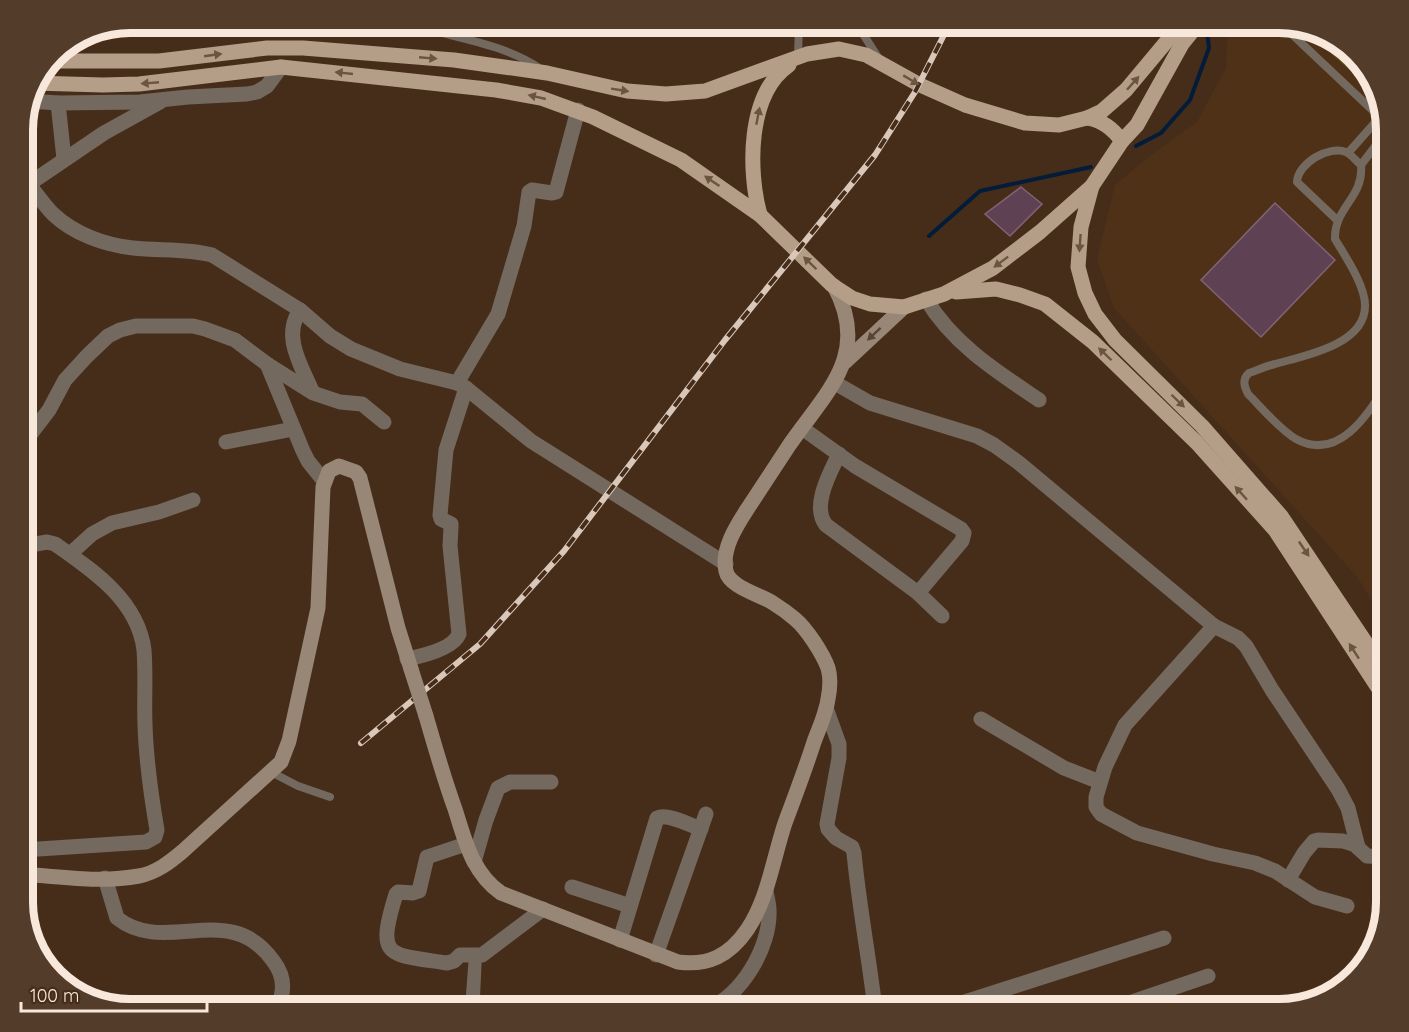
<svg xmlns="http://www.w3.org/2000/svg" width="1409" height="1032" font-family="Quicksand,sans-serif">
<rect width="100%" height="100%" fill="#462d1a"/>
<polygon fill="#4f3118" points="1228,23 1280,23 1344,44 1375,82 1386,129 1386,624 1358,578 1114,308 1097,259 1115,185 1150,156 1197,122 1226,68"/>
<polygon fill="#505b12" points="1306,31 1344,44 1375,82 1378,95"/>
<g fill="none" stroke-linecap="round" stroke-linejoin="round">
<g stroke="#031c39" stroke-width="4">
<polyline points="1136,146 1161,133 1190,100 1209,48 1206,23"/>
<polyline points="929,236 980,191 1091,167"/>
</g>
</g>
<g fill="#5e4153" stroke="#816375" stroke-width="1.5">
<polygon points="1021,187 1042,204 1010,236 985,214"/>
<polygon points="1275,203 1335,260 1261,337 1201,280"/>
</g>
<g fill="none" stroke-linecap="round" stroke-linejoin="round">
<g stroke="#74695f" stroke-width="8">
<path d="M406 23C452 38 501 42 541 69"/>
<polyline points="856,23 879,59"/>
<polyline points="1280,23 1385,122"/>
<polyline points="798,57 799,23"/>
<polyline points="1348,153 1380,117"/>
<polyline points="1361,165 1386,132"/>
<path d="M1337 220 1297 182C1298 163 1329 145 1346 152 1352 155 1356 161 1361 165 1364 198 1334 207 1335 239 1345 256 1365 285 1365 305 1366 345 1303 356 1275 364 1266 366 1258 370 1249 373 1242 379 1244 386 1248 394 1261 407 1280 430 1296 439 1338 462 1367 416 1386 385"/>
<polyline points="271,772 298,786 330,797"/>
<polyline points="478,955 476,997 479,1009"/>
<polyline points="472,1009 470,994 473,955"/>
</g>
<g stroke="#74695f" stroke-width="15">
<polyline points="29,101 58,103 140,102 188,97 247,94 257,92 267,86 281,67"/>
<polyline points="58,103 64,159"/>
<path d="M29 185C37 194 44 205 53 214 74 234 105 245 133 248 160 251 186 248 212 255L300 310 330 336 351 349 400 369 457 383 498 314 524 226 529 192 532 190 552 193 556 192 578 110"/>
<polyline points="23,188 104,133 160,102"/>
<path d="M926 299C953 344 996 371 1039 400"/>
<path d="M300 310C282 337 301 365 312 391"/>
<polyline points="267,364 303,451 308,461 324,481"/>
<polyline points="457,383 466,388 531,441 726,564"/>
<polyline points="835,383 870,403 977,436 994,445 1019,463 1214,626 1238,638 1246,646 1272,690 1338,789 1348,808 1358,847"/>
<polyline points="802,428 855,466 961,529 964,533 962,541 918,593"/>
<polyline points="226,442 293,429"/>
<polyline points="23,444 49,410 65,380 87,356 108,336 120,330 136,326 193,326 205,329 235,340 267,364 313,393 340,402 362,404 384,422"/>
<path d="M839 454C830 473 811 506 826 525L918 593 942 616"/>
<polyline points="23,483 23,465"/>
<polyline points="70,554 92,534 112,523 159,512 193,500"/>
<polyline points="1214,626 1125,725 1105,767 1096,797 1096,807 1101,814 1137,833 1213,854 1255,863 1275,871 1315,897 1347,906"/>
<path d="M407 659C422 656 453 649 459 634L450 546 451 527V524L441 519 440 515 446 450 466 388"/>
<path d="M826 708 839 744V758L827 824 828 829 836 838 852 847 854 853C859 906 869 957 875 1009"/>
<polyline points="981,719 1064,768 1100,782"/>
<path d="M466 844 427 857 419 891 413 893 398 892 396 894C376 959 387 954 447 963L454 961 460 955H482L543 909"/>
<path d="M23 850 146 842 155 837 157 830C151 795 146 760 145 724 144 700 146 675 144 650 138 600 92 570 55 544L47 542 30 545 23 536"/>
<polyline points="474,862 486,820 498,788 510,782 551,782"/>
<path d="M105 878 117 918C166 957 230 898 274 962 285 977 285 993 276 1009"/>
<polyline points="1288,880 1304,853 1314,841 1318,840 1343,841 1355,845 1367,856 1386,857"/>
<polyline points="572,887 630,906"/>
<path d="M620 940 657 818C668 813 689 825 701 829"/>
<polyline points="656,955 706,814"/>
<path d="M706 1009C741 998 771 946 769 910 769 904 767 897 766 891"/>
<polyline points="943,1009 1164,938"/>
<polyline points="1111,1009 1208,976"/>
</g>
<g stroke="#988776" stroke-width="15">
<polyline points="845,362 904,307"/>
<path d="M426 716C435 747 444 779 455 809 465 840 472 873 501 893L678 962C708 966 729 956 747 930 768 899 773 859 785 823 795 796 805 770 814 742 819 728 826 714 828 699 830 689 831 678 828 668 823 654 807 629 795 619 788 613 781 608 773 603 761 595 729 587 726 571 721 549 737 525 748 508 762 487 776 465 790 444 827 391 871 354 834 286"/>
<path d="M23 874C61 877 101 883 139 876 156 873 170 862 183 851L281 762 289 741 318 608 323 487 329 471 339 466 356 472 360 478 398 628 411 669"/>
</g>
<g stroke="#b49e88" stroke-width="15">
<polyline points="50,61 159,61 267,48 303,48 454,60 547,73 627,91 666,94 705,91 807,54 839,49 866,55 920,85 965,105 1025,123 1059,125 1087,118 1102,111 1126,90 1182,23"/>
<polyline points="33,83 103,85 139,84 281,67 496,90 541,98 593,117 681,160 760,215 832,285 852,298 870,304 904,307 944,294 993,268 1040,232 1092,186 1122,141 1137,125 1182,44 1199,23"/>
<path d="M1087 118C1103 121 1112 128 1122 141"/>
<polyline points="1092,186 1081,227 1078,267 1085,293 1095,314 1115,340 1202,426 1281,516 1386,673"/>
<path d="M760 215C748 171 747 94 789 65"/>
<polyline points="956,292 996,289 1020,295 1045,304 1093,342 1197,443 1275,530 1386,700"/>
</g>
<g stroke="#d9c7ba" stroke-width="6">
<polyline id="rail" points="361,743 480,644 564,551 725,340 875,155 915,92 950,23"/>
</g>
<use href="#rail" stroke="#462d1a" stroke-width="4" stroke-dasharray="11" stroke-linecap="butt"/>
<polyline stroke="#988776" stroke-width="15" points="411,669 426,716"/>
</g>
<defs><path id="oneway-solid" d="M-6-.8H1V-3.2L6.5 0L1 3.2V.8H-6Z" transform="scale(1.5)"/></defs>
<g fill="#6c5540">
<use href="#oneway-solid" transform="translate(213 55) rotate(-8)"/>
<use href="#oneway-solid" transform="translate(428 58) rotate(5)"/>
<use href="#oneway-solid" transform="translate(344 73) rotate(-174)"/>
<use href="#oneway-solid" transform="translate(911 80) rotate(31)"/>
<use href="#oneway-solid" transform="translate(150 83) rotate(175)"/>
<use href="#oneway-solid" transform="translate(1133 83) rotate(-48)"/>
<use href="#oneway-solid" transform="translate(620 90) rotate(9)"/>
<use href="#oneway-solid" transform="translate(537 97) rotate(-167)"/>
<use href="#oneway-solid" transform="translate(758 116) rotate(-79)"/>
<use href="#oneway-solid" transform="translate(712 181) rotate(-146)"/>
<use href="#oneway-solid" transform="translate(1080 243) rotate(94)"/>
<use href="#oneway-solid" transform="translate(1001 262) rotate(143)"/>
<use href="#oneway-solid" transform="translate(810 263) rotate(-136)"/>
<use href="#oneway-solid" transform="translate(1105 354) rotate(-136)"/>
<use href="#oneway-solid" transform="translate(1178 401) rotate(44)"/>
<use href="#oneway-solid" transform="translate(1241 493) rotate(-132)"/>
<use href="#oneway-solid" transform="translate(1304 549) rotate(56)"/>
<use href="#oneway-solid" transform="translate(1354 651) rotate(-123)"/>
</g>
<use fill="#5a4431" href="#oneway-solid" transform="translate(874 334) rotate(137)"/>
<path d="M0 0H1409V1032H0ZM130 33H1279A97 97 0 0 1 1376 130V902A97 97 0 0 1 1279 999H130A97 97 0 0 1 33 902V130A97 97 0 0 1 130 33Z" fill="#543c2a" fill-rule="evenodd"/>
<path fill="none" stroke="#f8e8dc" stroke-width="8" d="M130 33H1279A97 97 0 0 1 1376 130V902A97 97 0 0 1 1279 999H130A97 97 0 0 1 33 902V130A97 97 0 0 1 130 33Z"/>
<path d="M21 1002v9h186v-9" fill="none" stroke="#f8e8dc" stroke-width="3"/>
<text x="30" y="1002" font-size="18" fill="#f8e8dc" stroke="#462d1a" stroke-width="4.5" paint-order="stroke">100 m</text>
</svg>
